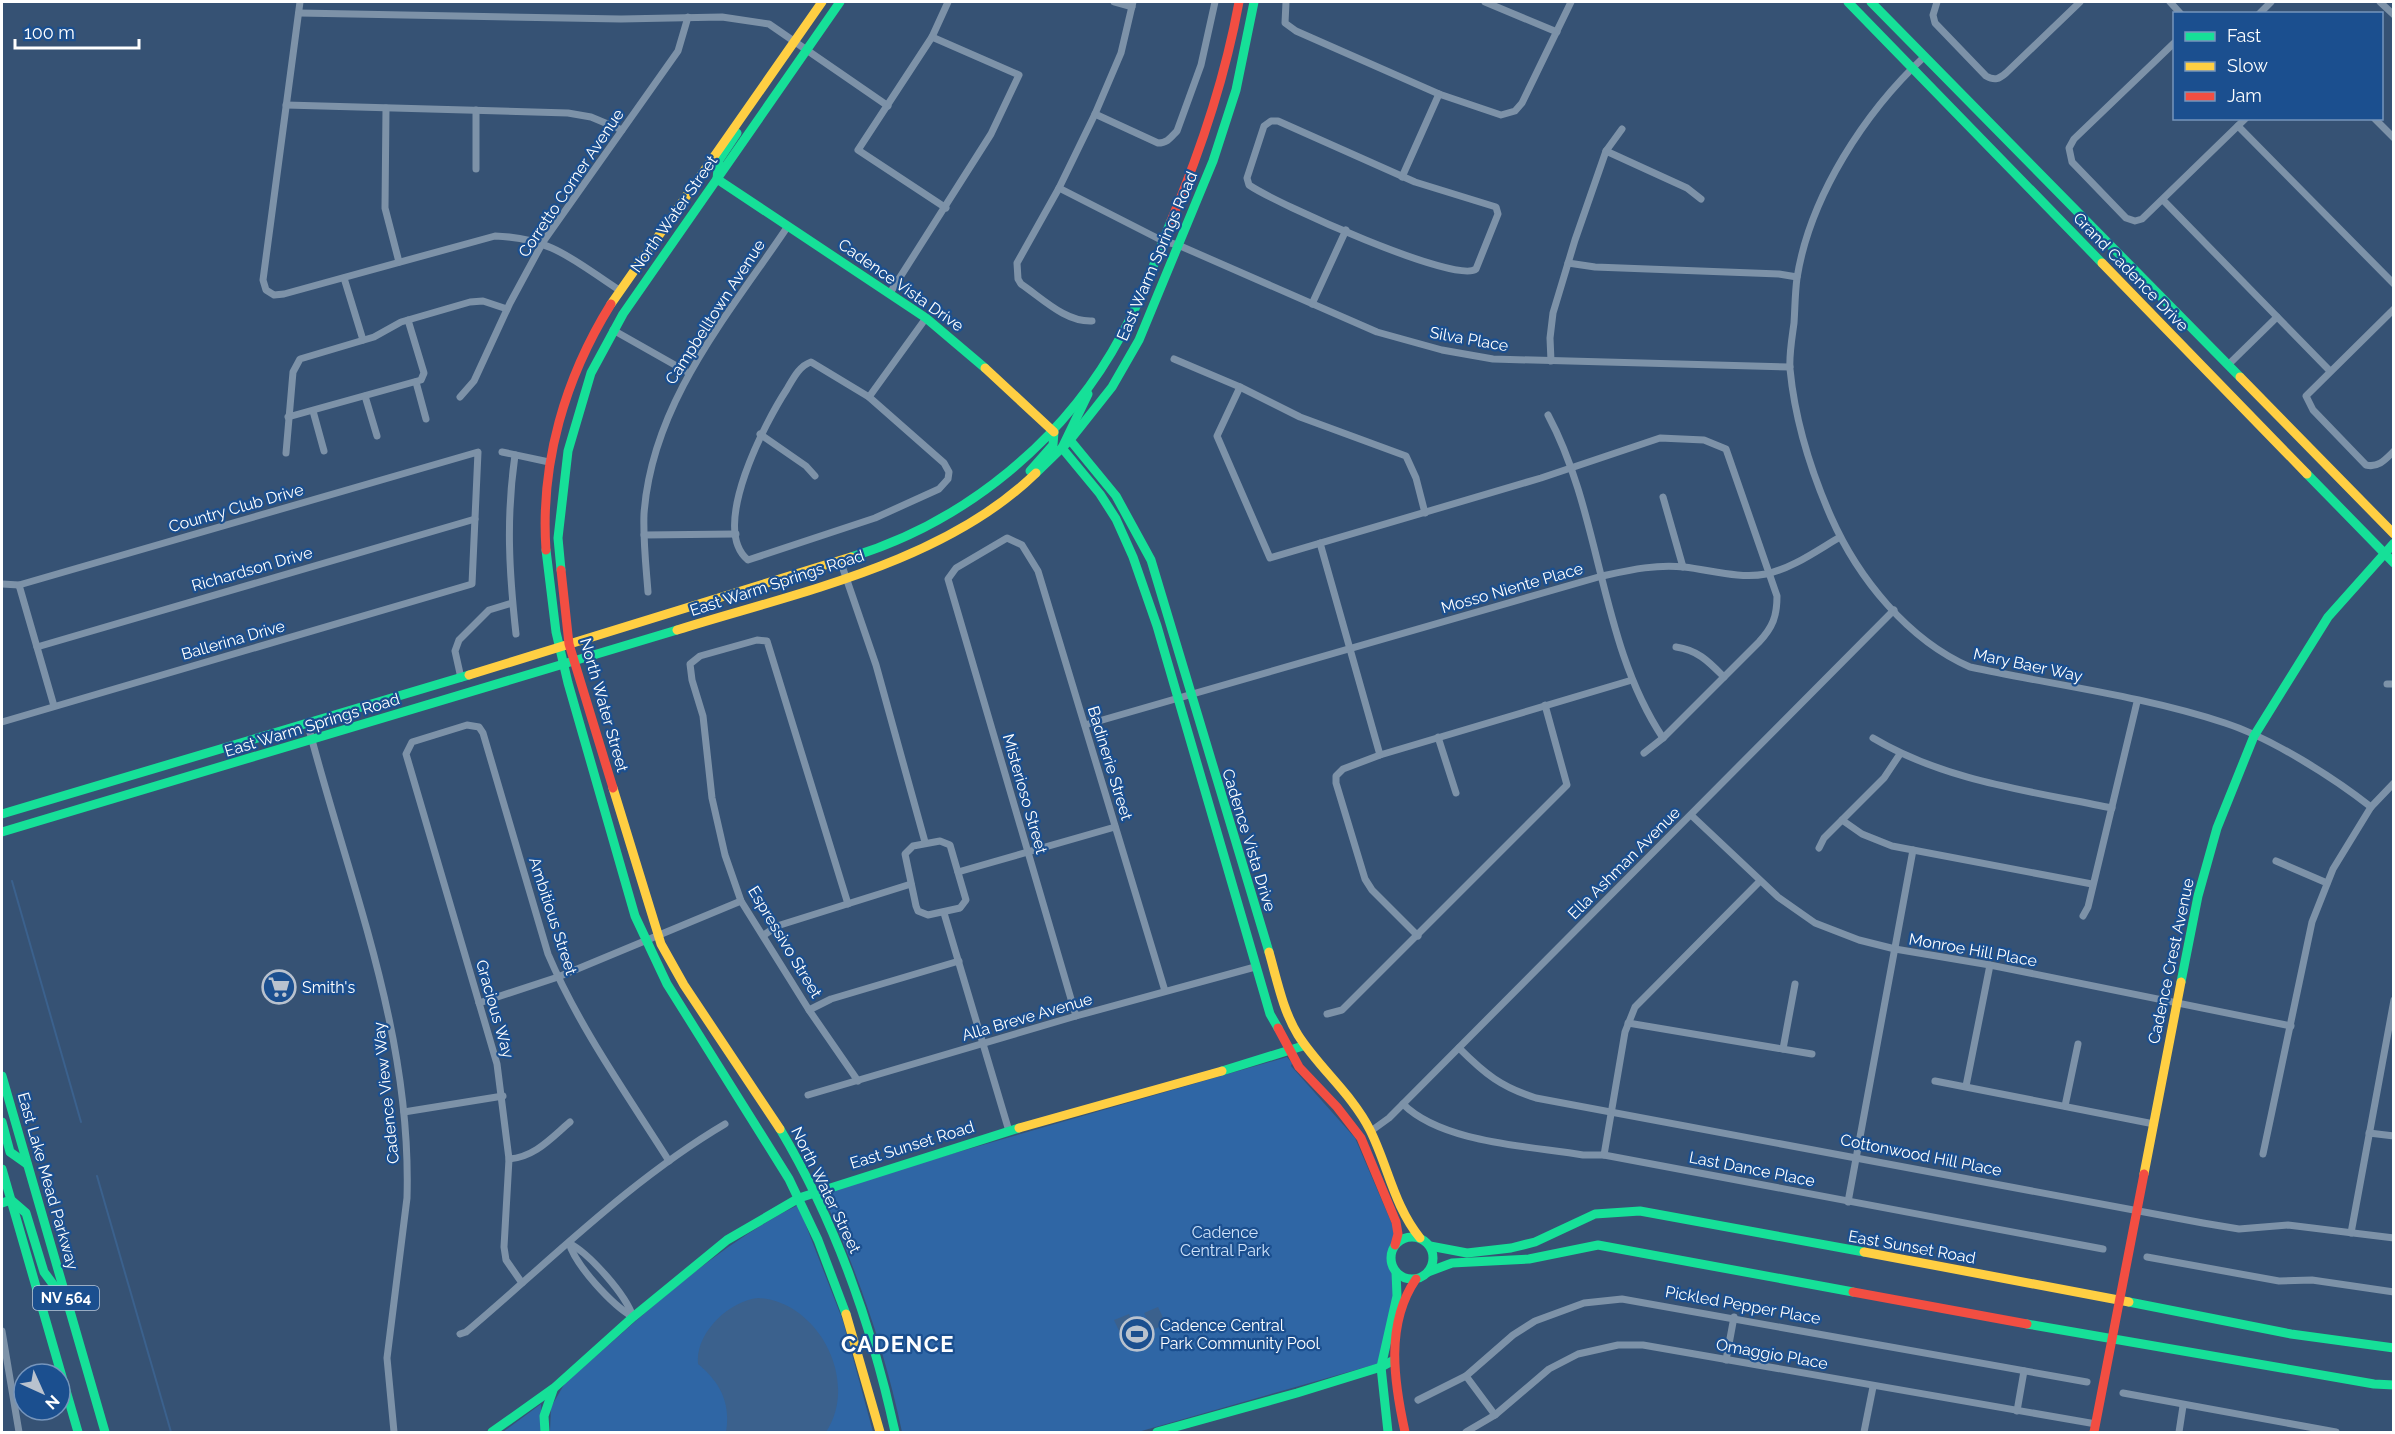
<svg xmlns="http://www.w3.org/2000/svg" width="2395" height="1434" font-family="Raleway,sans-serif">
<rect width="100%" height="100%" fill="#365274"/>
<g fill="#2f66a5">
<path d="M1287 1057 1292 1063 1291 1066 1355 1138 1395 1231 1389 1260 1395 1289 1380 1363 1138 1432H902C886 1355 861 1283 830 1211L826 1209 819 1195 844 1185Z"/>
<path d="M798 1205 843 1321 873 1432H550L551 1407 565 1383C640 1319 710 1249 798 1205Z"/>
<polygon points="541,1404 542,1432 503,1432"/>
</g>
<g fill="#3b618d">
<path d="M758 1298C818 1301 860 1381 826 1432H726C731 1403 720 1382 698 1364 695 1333 729 1301 758 1298Z"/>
<polygon points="1158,1307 1166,1324 1152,1330 1144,1313"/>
<polygon points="1129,1314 1142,1341 1127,1348 1114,1320"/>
</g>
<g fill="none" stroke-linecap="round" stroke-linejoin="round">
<g stroke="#3b618d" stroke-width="2">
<polyline points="12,881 81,1122"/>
<polyline points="97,1176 171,1432"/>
</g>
<g stroke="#7d92a8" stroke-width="7">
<path d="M300 2 263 280 266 290 274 295 284 294 495 236C552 238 573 260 619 290"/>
<polyline points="1114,2 1132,7"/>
<polyline points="1286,2 1285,23 1296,31 1439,94 1501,115 1515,111 1522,103 1571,2"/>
<polyline points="1485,2 1557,32"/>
<path d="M1937 2 1933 15 1935 23 1986 76C1995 81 1999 79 2006 73L2080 2"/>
<polyline points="2170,2 2181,14"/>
<polyline points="2380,2 2394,15"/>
<polyline points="299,13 621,19 722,17 769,24 888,106"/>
<polyline points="2259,14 2271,2"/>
<polyline points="2174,43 2074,139 2069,148 2072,162 2126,218 2135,221 2142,219 2246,118"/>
<path d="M1924 57C1865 112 1810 196 1797 278 1795 293 1795 308 1794 323 1792 338 1789 354 1790 369 1795 421 1810 469 1831 517 1858 578 1908 640 1970 667 2054 685 2143 696 2225 723 2271 738 2333 777 2371 807"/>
<polyline points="286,105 568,113 591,117 622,130"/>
<polyline points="386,108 385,208 399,262"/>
<path d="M1095 114 1158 143C1168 143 1171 137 1177 131L1201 65 1215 2"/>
<polyline points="2374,118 2394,138"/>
<path d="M1271 121H1278L1415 182 1496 207 1498 214 1476 269C1457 285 1275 203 1249 185L1247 178 1264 126Z"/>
<polyline points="2238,126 2394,284"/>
<polyline points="1606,151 1687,188 1701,199"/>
<polyline points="476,169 476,110"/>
<polyline points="1402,177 1439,94"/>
<polyline points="1059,188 1163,241 1178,245 1377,332 1442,350 1493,359 1790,367"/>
<polyline points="2163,200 2329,370"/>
<polyline points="946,208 858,150 932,37 948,2"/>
<polyline points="1568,263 1595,267 1779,274 1797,277"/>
<polyline points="344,278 363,340"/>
<polyline points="890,293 991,134 1019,75 932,37"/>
<polyline points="1312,304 1346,230"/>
<path d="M2394 309 2306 396 2313 410 2366 465C2378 468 2385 460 2394 451"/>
<path d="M1092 321C1065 322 1042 298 1021 284L1018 279 1017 263 1059 188 1095 114 1121 53 1133 2"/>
<polyline points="613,330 689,373"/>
<polyline points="1174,359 1240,387 1300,417 1406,456 1416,478 1425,513"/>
<polyline points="1551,361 1550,338 1553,313 1575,240 1606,151 1622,129"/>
<path d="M811 362 869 397 944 463 949 472 948 479 939 489 875 518 748 560C709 528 766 421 787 389 793 379 799 366 811 362Z"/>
<polyline points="2228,365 2277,317"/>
<polyline points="416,382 426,419"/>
<path d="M1240 387 1217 436 1270 558 1541 478 1660 438 1704 440 1726 449 1777 596C1777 616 1773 627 1759 642L1663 738 1644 753"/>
<polyline points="365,396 377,436"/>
<polyline points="460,397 474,381 510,303 543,242 678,51 688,17"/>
<polyline points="869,397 926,318"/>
<polyline points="313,411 324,451"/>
<path d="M1548 415C1602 516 1599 642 1663 738"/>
<polyline points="288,417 421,380 424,373 408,320"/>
<polyline points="760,434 806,466 815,476"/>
<polyline points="502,452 549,462"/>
<polyline points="286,453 293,372 300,359 374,337 401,322 470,302 483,301 507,309"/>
<path d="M515 455C506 518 509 571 516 634"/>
<polyline points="1663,497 1683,567"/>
<polyline points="644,535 736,534"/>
<polyline points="1320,543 1380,755"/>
<polyline points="840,560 876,665 925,842"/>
<polyline points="2,584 19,585 478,452 472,584 2,722"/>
<polyline points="19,585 54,706"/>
<path d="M648 592C646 566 643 540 644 514 652 402 729 314 788 226"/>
<polyline points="37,647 475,519"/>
<path d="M1676 647C1698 650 1709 662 1724 677"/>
<polyline points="461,678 455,651 459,640 489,610 512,603"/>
<polyline points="2387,684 2394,684"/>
<path d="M308 725C349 883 412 1032 407 1198L387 1358 394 1432"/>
<path d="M1085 725 1602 576C1630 570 1656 564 1684 567 1711 570 1739 579 1766 574 1793 568 1816 551 1840 537"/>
<polyline points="1438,737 1456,793"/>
<path d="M1873 738C1945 781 2030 791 2112 808"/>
<polyline points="1691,815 1778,897 1815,923 1859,940 1895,949 1990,965 2291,1026"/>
<polyline points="1842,820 1862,834 1892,846 2092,884"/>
<polygon points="940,841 950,845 966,900 960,908 928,915 918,911 916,906 905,854 913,846"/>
<polyline points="1819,848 1824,838 1884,778 1900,754"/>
<polyline points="2276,861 2327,883"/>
<polyline points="958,872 1115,827"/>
<polyline points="848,904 767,641 757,640 700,656 690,664 692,680 703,716 712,798 725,855 741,901 809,1010 858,1081"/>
<polyline points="944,913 1009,1131"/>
<polyline points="2083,916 2088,907 2137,702"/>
<polyline points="764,935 777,926 911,884"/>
<polyline points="1418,936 1372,890 1365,879 1336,783 1336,776 1343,769 1380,755 1632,680"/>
<polyline points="479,1003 558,977 741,901"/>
<polyline points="809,1010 831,999 959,961"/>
<polyline points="1327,1014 1342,1010 1567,785 1545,705"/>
<polyline points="1076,1016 948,579 956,568 1007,538 1022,545 1038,571 1165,991"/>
<polyline points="1628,1023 1812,1054"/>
<path d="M1459 1048C1485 1074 1501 1087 1536 1098L2203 1223 2239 1229 2288 1225 2394 1238"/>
<polyline points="1783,1049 1795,984"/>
<polyline points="1935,1081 2154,1124"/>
<polyline points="1966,1086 1990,965"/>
<polyline points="808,1095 1076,1016 1255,967"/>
<path d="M1403 1104C1442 1143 1529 1146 1583 1155H1604L2103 1249"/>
<polyline points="2065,1106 2078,1044"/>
<polyline points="404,1112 503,1096"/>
<polyline points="1371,1131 1389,1118 1894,610"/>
<polyline points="2369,1133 2394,1136"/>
<polyline points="2263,1154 2312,922 2333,869 2371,807 2394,783"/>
<polyline points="1604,1155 1625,1032 1635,1007 1760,881"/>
<path d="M509 1159C535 1157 551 1138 570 1122"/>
<polyline points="1848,1202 1913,850"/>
<polyline points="2351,1233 2394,1000"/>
<path d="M569 1243C576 1266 612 1305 633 1317"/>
<path d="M569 1243C590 1254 626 1295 633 1317"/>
<polyline points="2147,1257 2279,1281 2312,1280 2394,1292"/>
<path d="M522 1283 506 1260 504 1247 509 1159 497 1064 406 754 412 742 467 725 479 727 483 733 548 954C579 1027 626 1093 669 1161"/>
<polyline points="2,1331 19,1432"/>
<path d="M460 1334 466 1332C550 1261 630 1180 725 1124"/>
<polyline points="1726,1360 1734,1317"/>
<polyline points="1466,1376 1495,1415"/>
<polyline points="2123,1393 2336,1432"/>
<polyline points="1418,1400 1466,1376 1513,1335 1535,1321 1584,1303 1622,1299 2087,1382"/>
<polyline points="2017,1411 2024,1371"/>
<polyline points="1466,1432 1495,1415 1549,1369 1578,1354 1618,1345 1643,1345 2096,1424"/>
<polyline points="1864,1432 1873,1387"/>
<polyline points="2179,1432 2183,1406"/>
</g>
<g stroke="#16e098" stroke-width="9">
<polyline points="1848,2 2102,263"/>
<polyline points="1871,2 2240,377"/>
<polyline points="737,133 719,160 717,179 926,318 985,368"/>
<polyline points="1088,394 1062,448 1100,494 1116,519 1133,557 1157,626 1270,1014 1278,1028"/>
<polyline points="1070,440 1116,496 1151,560 1269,952"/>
<polyline points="1030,471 1053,445 1054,432"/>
<polyline points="1036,473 1070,440 1112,387 1139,340 1213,161 1236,90 1254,2"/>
<polyline points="2307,474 2394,563"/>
<polyline points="546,550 556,632 568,683 635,916 667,984 789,1179 818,1240 846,1314"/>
<path d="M851 557C966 522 1066 439 1122 334 1142 298 1156 259 1171 221"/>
<polyline points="561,570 558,538 568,451 591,373 623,314 840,2"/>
<polyline points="2,814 469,675"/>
<polyline points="2,832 677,630"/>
<polyline points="2181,982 2198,896 2217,828 2254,736 2328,617 2394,543"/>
<polyline points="1222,1071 1303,1046"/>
<polyline points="2,1076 105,1432"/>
<polyline points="2,1122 10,1152 27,1164"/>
<path d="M780 1129C836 1223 872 1326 895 1432"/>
<polyline points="2,1169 78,1432"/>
<polyline points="2,1203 11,1200 26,1213 44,1272 64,1299"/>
<circle cx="1412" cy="1258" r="21"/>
<polyline points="1430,1246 1467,1253 1511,1248 1535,1242 1595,1214 1640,1211 1864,1252"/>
<polyline points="1428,1272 1452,1263 1529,1259 1598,1245 1853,1292"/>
<polyline points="2129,1302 2291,1334 2394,1348"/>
<polyline points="2027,1324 2374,1384 2394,1385"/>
<polyline points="492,1432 554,1388 633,1317 727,1240 799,1198 1019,1128"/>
<polyline points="545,1432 544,1416 553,1390"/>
<polyline points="1157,1432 1297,1393 1381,1367 1394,1360"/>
<polyline points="1388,1432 1381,1367 1397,1296 1396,1272"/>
</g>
<g stroke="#ffcf43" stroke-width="9">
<polyline points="2102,263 2307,474"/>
<polyline points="611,304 822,2"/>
<polyline points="985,368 1054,432"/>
<polyline points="2240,377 2394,534"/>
<path d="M677 630C795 593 944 563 1036 473"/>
<polyline points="469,675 851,557"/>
<polyline points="613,788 661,944 684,985 780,1129"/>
<path d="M1269 952C1277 980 1283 1011 1298 1035 1319 1068 1352 1094 1370 1130 1388 1166 1394 1206 1420 1238"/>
<polyline points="1019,1128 1222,1071"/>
<polyline points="2144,1174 2181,982"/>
<polyline points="1864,1252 2129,1302"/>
<polyline points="846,1314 880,1432"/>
</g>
<g stroke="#f24e42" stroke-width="9">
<path d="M1171 221C1201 150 1225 78 1239 2"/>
<path d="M546 550C540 463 565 378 611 304"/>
<polyline points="561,570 569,644 613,788"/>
<polyline points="1278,1028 1299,1067 1337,1107 1361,1138 1396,1222 1398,1234 1395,1245"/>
<polyline points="1853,1292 2027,1324"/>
<path d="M1405 1432C1394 1382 1385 1324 1416 1279"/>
<polyline points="2094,1432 2144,1174"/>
</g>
</g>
<defs>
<g id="supermarket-ring" transform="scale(1.725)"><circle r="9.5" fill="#1b4f8f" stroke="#b9c2ce" stroke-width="1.5"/><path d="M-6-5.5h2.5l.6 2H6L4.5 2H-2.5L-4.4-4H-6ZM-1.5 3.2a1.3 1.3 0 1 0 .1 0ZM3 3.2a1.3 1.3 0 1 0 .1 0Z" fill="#b9c2ce"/></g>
<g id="stadium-ring" transform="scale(1.725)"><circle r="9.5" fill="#1b4f8f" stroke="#b9c2ce" stroke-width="1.5"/><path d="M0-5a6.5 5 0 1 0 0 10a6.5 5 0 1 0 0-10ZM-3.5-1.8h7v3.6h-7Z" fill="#b9c2ce"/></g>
</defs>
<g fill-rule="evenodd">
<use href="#supermarket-ring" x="279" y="987"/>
<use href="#stadium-ring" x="1137" y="1334"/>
</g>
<g text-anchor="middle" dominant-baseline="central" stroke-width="4.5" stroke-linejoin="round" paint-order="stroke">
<rect fill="#1b4f8f" stroke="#bbcadd" stroke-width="1.5" x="33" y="1286" width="66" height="24" rx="4.5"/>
<g font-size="15" font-weight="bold" fill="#fff">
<text x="66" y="1298">NV 564</text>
</g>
<g font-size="16" fill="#fff" stroke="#1b4f8f">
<text transform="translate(571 183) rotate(-56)">Corretto Corner Avenue</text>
<text transform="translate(674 214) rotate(-55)">North Water Street</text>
<text transform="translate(1157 256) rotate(-67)">East Warm Springs Road</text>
<text transform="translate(2131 272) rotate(46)">Grand Cadence Drive</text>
<text transform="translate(901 285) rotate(35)">Cadence Vista Drive</text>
<text transform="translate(715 312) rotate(-57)">Campbelltown Avenue</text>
<text transform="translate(1469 339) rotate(10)">Silva Place</text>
<text transform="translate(236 508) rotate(-16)">Country Club Drive</text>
<text transform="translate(252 569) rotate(-16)">Richardson Drive</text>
<text transform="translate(777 583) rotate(-18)">East Warm Springs Road</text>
<text transform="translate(1512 588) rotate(-16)">Mosso Niente Place</text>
<text transform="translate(233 640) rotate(-16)">Ballerina Drive</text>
<text transform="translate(2028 665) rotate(12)">Mary Baer Way</text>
<text transform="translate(604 705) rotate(74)">North Water Street</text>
<text transform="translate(312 725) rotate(-17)">East Warm Springs Road</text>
<text transform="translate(1110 763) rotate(73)">Badinerie Street</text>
<text transform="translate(1025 794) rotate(74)">Misterioso Street</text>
<text transform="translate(1249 840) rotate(73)">Cadence Vista Drive</text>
<text transform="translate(1624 863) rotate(-45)">Ella Ashman Avenue</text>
<text transform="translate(553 916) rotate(72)">Ambitious Street</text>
<text transform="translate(785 942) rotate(59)">Espressivo Street</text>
<text transform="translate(1973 950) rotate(10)">Monroe Hill Place</text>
<text transform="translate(2171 961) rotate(-78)">Cadence Crest Avenue</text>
<text transform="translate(495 1009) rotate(74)">Gracious Way</text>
<text transform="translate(1027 1017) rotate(-16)">Alla Breve Avenue</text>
<text transform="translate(386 1093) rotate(-96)">Cadence View Way</text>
<text transform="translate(912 1145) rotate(-17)">East Sunset Road</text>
<text transform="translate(1921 1155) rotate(11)">Cottonwood Hill Place</text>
<text transform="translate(1752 1169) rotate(11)">Last Dance Place</text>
<text transform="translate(48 1181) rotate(74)">East Lake Mead Parkway</text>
<text transform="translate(826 1190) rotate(64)">North Water Street</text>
<text transform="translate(1912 1247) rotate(10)">East Sunset Road</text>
<text transform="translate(1743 1305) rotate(10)">Pickled Pepper Place</text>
<text transform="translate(1772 1354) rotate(10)">Omaggio Place</text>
</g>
<g font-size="16" fill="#fff" stroke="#1b4f8f" text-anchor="start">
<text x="302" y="987">Smith's</text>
<text x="1160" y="1325">Cadence Central<tspan x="1160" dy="18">Park Community Pool</tspan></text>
</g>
<g font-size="16" fill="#cfe3fa" stroke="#1b4f8f">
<text x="1225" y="1232">Cadence<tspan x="1225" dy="18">Central Park</tspan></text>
</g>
<g font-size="22" font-weight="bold" letter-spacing="1.5" fill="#fff" stroke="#1b4f8f">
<text x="898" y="1344">CADENCE</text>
</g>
</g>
<rect width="2395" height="1434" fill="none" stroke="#ffffff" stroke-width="6"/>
<rect x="2173" y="12" width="210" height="108" fill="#1b4f8f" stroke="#7695bc" stroke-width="1.5"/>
<rect x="2185" y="32" width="30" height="9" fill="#16e098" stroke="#7695bc" stroke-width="1.5"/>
<text x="2227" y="42" font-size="18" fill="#ffffff">Fast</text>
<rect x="2185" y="62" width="30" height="9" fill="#ffcf43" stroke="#7695bc" stroke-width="1.5"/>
<text x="2227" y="72" font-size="18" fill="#ffffff">Slow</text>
<rect x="2185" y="92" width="30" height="9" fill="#f24e42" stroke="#7695bc" stroke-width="1.5"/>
<text x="2227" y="102" font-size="18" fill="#ffffff">Jam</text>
<g transform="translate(42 1392) rotate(135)"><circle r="28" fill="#1b4f8f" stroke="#7695bc" stroke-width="1.5"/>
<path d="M0-4.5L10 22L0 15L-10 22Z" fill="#b9c2ce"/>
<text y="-9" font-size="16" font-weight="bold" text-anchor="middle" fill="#ffffff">N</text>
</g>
<path d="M15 39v9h124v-9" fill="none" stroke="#ffffff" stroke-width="3"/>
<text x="24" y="39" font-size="18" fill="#ffffff" stroke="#1b4f8f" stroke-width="4.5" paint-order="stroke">100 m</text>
</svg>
